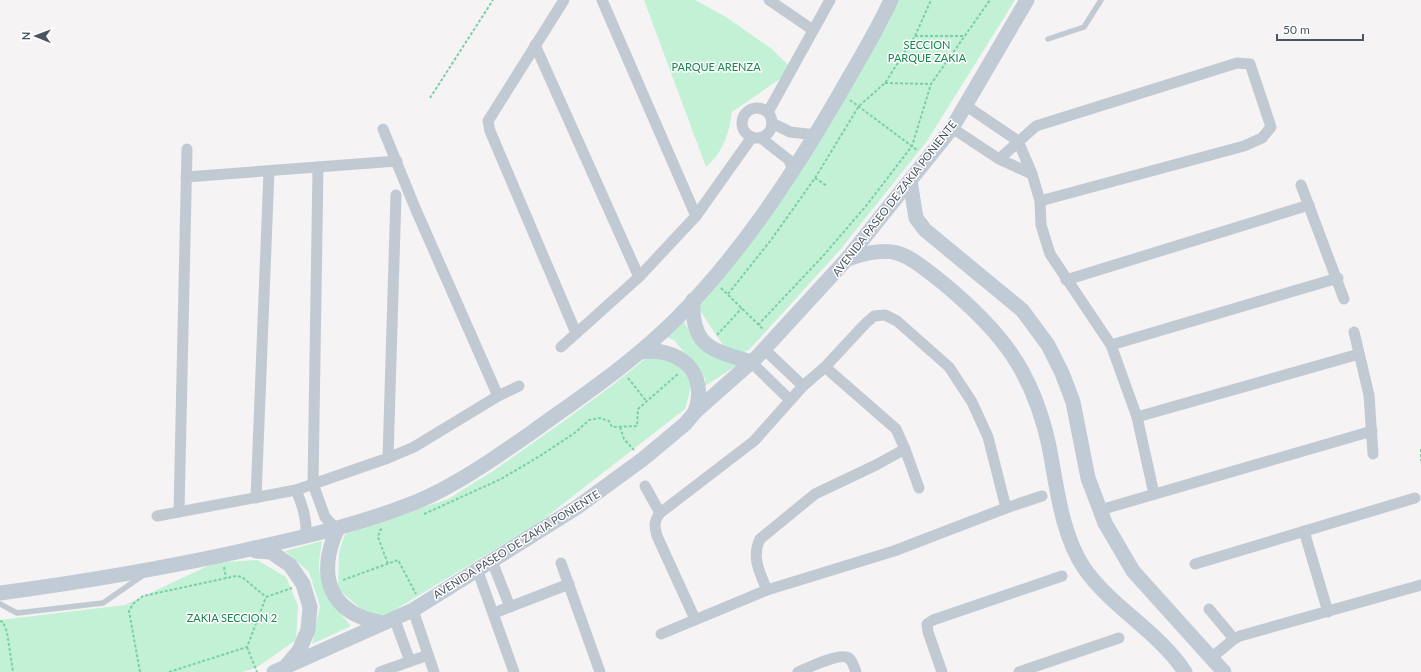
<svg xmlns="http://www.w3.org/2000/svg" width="1421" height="672" font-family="Lato,sans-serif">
<rect width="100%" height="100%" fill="#f5f3f3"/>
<g fill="#c3f1d5">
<path d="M644 0H695L726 17 772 49 790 67 787 74 732 112C729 133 723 153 706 167Z"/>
<polygon points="898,0 1015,0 927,141 840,250 749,350 737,355 726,350 697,306 788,185 888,24"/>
<path d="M681 316C697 346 708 363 745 360L705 386V378L674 340 664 336Z"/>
<polygon points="650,355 675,360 692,384 685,409 537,524 383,617 366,613 338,589 339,552 345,534 448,499 493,471 564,421 614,384"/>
<path d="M322 541C321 549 319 558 319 566 320 590 337 609 351 626L312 644 320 606 309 572 285 551Z"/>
<polygon points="257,560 286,577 298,606 296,640 256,668 242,672 0,672 0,620 125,605 214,563"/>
</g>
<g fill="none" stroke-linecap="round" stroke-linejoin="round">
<g stroke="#7ad0a6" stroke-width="2" stroke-dasharray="3 2" stroke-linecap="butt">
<polyline points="915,36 963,36"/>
<polyline points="885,83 931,84"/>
<polyline points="430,98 493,0"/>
<polyline points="850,100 917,150"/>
<polyline points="815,178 827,186"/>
<polyline points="721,288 764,330"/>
<polyline points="728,294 771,240 815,178 859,106 885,83 915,36 931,0"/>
<polyline points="758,325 823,256 866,206 912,146 931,84 990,0"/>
<polyline points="717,335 742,308"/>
<polyline points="628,378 647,402"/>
<polyline points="620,427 624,439 634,450"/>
<polyline points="1421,449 1421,461"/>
<polyline points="424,514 501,479 540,456 576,432 589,420 600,418 609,421 612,427 637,426 638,409 679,373"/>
<polyline points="382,529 380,530 378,537 388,564"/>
<polyline points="224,567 226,578"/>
<polyline points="343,580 398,560 416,594"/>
<polyline points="266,597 292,588"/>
<polyline points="0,621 3,622 7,632 13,672"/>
<polyline points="247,647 257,672"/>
<polyline points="140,672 129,611 133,604 143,596 236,576 242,577 266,597"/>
<polyline points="169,672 247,647 266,597"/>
</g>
<g stroke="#c1cad2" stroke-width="5.5">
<polyline points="1048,39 1084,27 1101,0"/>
<polyline points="0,604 17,613 103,603 142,576"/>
</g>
<g stroke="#c1cad2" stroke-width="11">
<polyline points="564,0 488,121 490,131 576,333"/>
<polyline points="602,0 696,216"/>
<polyline points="769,0 813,30"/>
<polyline points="535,45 639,277"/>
<polyline points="965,105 1018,141 1032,174 1040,201 1041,225 1050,254 1111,345 1137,417 1154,494"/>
<circle cx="757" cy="123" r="15"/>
<polyline points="768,112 830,0"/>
<polyline points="772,123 790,132 816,135"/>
<polyline points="952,128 999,159 1032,174"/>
<polyline points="383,129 416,210 498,396"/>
<polyline points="761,138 789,160 793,170"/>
<polyline points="999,159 1036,126 1237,63 1250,64 1271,127 1262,138 1244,146 1040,201"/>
<polyline points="318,167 313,484 325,517 337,530"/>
<polyline points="186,177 397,161"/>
<polyline points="1301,185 1344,299"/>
<polyline points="1066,280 1309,205"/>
<polyline points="1354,332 1369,395 1373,454"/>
<polyline points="1111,345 1338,278"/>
<polyline points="561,347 639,277 696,216 752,137"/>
<polyline points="764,349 803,386"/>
<polyline points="751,362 790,400"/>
<polyline points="825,367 896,429 905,449 919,488"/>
<polyline points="1137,417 1359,354"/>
<polyline points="388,458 396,195"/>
<polyline points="645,486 660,513"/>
<path d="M296 490C303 507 307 519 306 537"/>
<polyline points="256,498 269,171"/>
<polyline points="1100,510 1372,431"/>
<polyline points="179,512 187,149"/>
<polyline points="157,516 296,490 388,458 414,447 498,396 519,386"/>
<polyline points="1304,531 1328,612"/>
<polyline points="492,561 510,607"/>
<polyline points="561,563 600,672"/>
<polyline points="1195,564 1415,498"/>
<polyline points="477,569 514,672"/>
<path d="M767 590C760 573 751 557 760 539L815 494 876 465 905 449"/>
<polyline points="1209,609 1234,639"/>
<polyline points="413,610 434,672"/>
<polyline points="494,613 569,584"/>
<polyline points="394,618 410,661"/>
<path d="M695 619 657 536C654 526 654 521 660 513L754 441 803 386 825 367 865 324 874 316 885 315 897 321 949 367 972 402 988 437 1006 508"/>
<polyline points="661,634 767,590 894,551 1006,508 1042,496"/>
<polyline points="1210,659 1234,639 1240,636 1421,585"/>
<polyline points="380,672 428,655"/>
<path d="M798 672C808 668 837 654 846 657 852 658 854 667 856 672"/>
<polyline points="942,672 928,632 927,624 933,620 1062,576"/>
<polyline points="1019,672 1119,638"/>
</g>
<g stroke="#c1cbd6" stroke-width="15">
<polyline points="910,181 916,218 925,230 1022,310 1048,345 1062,373 1073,402 1088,478 1105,523 1133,571 1224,672"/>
<path d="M848 259C896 242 906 254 943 283 1001 331 1033 371 1049 446 1057 487 1061 533 1084 568 1112 608 1158 631 1185 672"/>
<path d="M693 300C691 348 713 350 751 362"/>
<path d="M640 352C679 346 709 372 695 412"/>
<path d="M337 530C316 577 330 614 383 623"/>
<polyline points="256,551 271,552 290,565 303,584 310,607 308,630 299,651 287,665"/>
<path d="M0 593C83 582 165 568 246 550 304 537 361 524 416 502 458 485 505 451 542 425 588 392 635 360 676 319 741 254 793 174 839 95 857 63 876 33 891 0"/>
<polyline points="274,672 413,610 576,508 643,459 685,424 695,412 756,358 847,259 952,128 1027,0"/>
</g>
</g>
<g text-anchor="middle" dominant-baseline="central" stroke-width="3" stroke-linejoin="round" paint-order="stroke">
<g font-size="11" fill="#17864f" stroke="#fff">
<text x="927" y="44">SECCION<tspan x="927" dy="13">PARQUE ZAKIA</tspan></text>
<text x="716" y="66">PARQUE ARENZA</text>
<text x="232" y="617">ZAKIA SECCION 2</text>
</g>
<g font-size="11" fill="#4a5661" stroke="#fff">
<text transform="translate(894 198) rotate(-52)">AVENIDA PASEO DE ZAKIA PONIENTE</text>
<text transform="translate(516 544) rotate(-32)">AVENIDA PASEO DE ZAKIA PONIENTE</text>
</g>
</g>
<g transform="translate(36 36) rotate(271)" stroke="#ffffff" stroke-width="3" paint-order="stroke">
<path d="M0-3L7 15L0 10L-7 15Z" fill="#4a5661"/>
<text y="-6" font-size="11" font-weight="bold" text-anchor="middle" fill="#4a5661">N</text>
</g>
<path d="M1277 34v6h86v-6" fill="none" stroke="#4a5661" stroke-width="2"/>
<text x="1283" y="34" font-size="12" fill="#4a5661" stroke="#ffffff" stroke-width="3" paint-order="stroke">50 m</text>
</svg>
